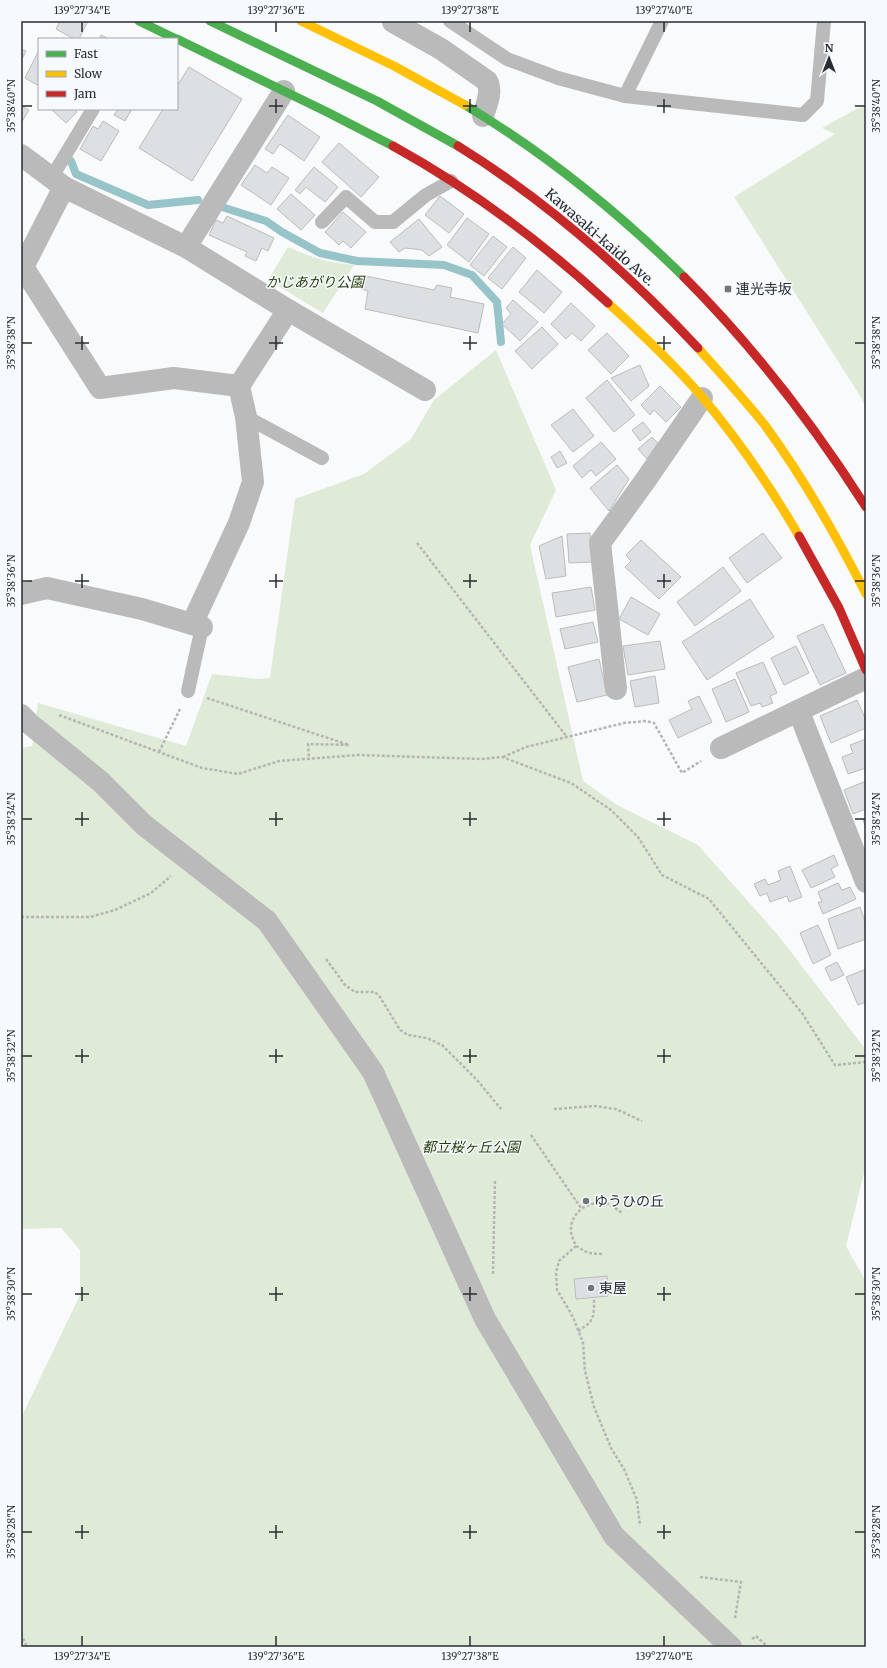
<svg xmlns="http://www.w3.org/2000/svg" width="887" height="1668" font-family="Merriweather,'Noto Sans JP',serif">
<rect width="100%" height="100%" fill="#f8fafc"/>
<g fill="#e0ebd7">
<polygon points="866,107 866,410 862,399 734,197 835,134 822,128 858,108"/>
<path d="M288 247C309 257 330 263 354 265L323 313 268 280Z"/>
<polygon points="496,350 556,490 530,545 583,781 617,805 698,845 778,935 866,1050 866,1165 846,1246 866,1282 866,1647 21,1647 21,1418 80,1295 80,1250 61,1228 21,1229 21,748 32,746 38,703 186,746 212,674 259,679 270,678 295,499 364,474 411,439 434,400"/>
</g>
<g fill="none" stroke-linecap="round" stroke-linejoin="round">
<g stroke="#97c4c8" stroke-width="8">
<polyline points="71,161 76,174 148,205 198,200"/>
<polyline points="225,208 266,221 282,232 320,253 357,261 444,265 472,275 497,302 501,342"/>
</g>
</g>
<g fill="#dde0e2" stroke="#babcbe">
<polygon points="60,21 88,21 79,39 74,39 56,29"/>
<polygon points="101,35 109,39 99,39"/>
<polygon points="21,49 26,51 21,61"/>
<polygon points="38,52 39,53 39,86 25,78"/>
<polygon points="189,67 242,99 192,181 139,148 163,109 177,109 177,86"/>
<polygon points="21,106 29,110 21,123"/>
<polygon points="51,109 74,109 77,112 66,123"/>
<polygon points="118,109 117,109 132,109 125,121 114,115"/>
<polygon points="288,115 320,137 304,161 280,144 273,154 265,149"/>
<polygon points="103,121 119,131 101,161 80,149 93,126 98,129"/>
<polygon points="339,143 379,177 361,197 322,162"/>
<polygon points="255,165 267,173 272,167 289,178 271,205 241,185"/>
<polygon points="314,167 338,187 325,202 306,187 300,194 295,190"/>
<polygon points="291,194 315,215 301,230 277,209"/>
<polygon points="440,196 464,214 449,233 425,215"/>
<polygon points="343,212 366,232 351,248 343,241 339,245 325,232"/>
<polygon points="227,216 274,238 268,251 262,248 256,261 245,256 247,252 209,235 216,220 223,223"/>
<polygon points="467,218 489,234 469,262 447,245"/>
<polygon points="419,219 442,247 429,256 422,250 405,248 399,252 390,242"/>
<polygon points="493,236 507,247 484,276 470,265"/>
<polygon points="513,247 526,258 502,289 488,278"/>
<polygon points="537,270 562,292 544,313 519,292"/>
<polygon points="366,276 434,290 437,285 452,288 450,297 484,304 478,333 365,309 368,291 362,289"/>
<polygon points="513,300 538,322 520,341 502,324 511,314 506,308"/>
<polygon points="571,303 595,326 581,341 572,333 566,339 551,324"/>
<polygon points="542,327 558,344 532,369 515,351"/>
<polygon points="607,333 629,356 611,374 588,350"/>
<polygon points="640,365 649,386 631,401 611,378"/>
<polygon points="607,380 635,415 614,432 586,398"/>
<polygon points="660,386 681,407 666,422 654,410 650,415 641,405"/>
<polygon points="573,409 594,436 573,452 551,425"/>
<polygon points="643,422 651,432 640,441 632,430"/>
<polygon points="652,437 658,443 647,459 638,449"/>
<polygon points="601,442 616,459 596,476 591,470 582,478 573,466"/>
<polygon points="560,451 567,463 557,468 551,457"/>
<polygon points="617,465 629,479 609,511 590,488"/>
<polygon points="590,533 592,562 569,563 567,534"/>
<polygon points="763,533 782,558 747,583 729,558"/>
<polygon points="562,536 566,576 546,579 539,546"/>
<polygon points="641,540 681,577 659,599 625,567 631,561 626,555"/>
<polygon points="723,567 741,591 695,626 677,602"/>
<polygon points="591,587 595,610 556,617 552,593"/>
<polygon points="631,597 660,614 648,635 619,619"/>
<polygon points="750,599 774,637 707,680 682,642"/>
<polygon points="593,622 598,642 565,649 560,629"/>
<polygon points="823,624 846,673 820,685 797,636"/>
<polygon points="660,641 665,669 628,675 623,646"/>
<polygon points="796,646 809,673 784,685 771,658"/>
<polygon points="599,659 607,695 577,702 568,667"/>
<polygon points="763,662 777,693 770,696 773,703 762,707 760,703 751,706 736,673"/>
<polygon points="655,676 659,703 635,707 630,681"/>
<polygon points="735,679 749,712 726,722 712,689"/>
<polygon points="699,696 712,722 678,738 669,720 692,709 688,701"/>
<polygon points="857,700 866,720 866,728 831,743 820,716"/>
<polygon points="866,739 866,768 848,774 842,757 853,753 850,745"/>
<polygon points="866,781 866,809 853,814 844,790"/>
<polygon points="866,818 866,828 863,820"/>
<polygon points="834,855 838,865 831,869 835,877 811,888 802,870"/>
<polygon points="790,866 802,897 789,902 787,896 770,902 767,893 760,896 754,884 765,879 768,885 781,880 778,871"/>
<polygon points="838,883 842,890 850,887 856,899 823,914 818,902 822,902 818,892"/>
<polygon points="860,907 866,924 866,939 838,949 828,919"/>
<polygon points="818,925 831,955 813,964 800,933"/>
<polygon points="837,962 844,975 831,981 825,968"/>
<polygon points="866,969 866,1002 858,1005 846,977"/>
<polygon points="607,1276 608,1296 576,1299 574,1279"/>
</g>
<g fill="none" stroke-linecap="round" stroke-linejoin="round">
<g stroke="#b6b5b5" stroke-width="2.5" stroke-dasharray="3 2" stroke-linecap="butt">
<polyline points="417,543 567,737"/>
<polyline points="207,698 349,745 308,744 309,758"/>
<polyline points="59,715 202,768 238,774 279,761 358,755 482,759 502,757 571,783 611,810 638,837 662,875 709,899 802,1013 835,1065 866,1062"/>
<polyline points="159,752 180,709"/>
<polyline points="503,757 526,747 624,723 646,721 654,723 682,773 701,761"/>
<polyline points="21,917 90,917 115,910 151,893 171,876"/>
<polyline points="326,959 345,985 355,992 375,992 380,997 400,1030 408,1035 427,1038 442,1045 477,1080 501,1109"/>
<polyline points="554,1109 595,1106 616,1109 642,1121"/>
<polyline points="531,1135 581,1208"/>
<polyline points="576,1246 559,1261 556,1273 557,1290 573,1317 583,1343 585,1371 594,1407 611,1448 624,1469 637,1500 640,1526"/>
<path d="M602 1254 588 1253 576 1246C574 1241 571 1236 571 1231 570 1211 591 1199 608 1204 613 1206 618 1210 622 1213"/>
<polyline points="493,1274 495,1179"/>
<path d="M578 1331C594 1321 594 1318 594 1300"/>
<polyline points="700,1577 741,1582 735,1618"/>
<polyline points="21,1634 27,1647"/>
<polyline points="752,1639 756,1636 768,1647"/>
</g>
<g stroke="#bbbaba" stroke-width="14">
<polyline points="450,21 507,59 558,78 625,96 803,115 817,101 824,21"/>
<polyline points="625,96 662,21"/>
<polyline points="52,177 93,109"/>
<polyline points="322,222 346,197 375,222 393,222 426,195 451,181"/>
<polyline points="246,417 322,458"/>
<polyline points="188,691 202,627"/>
</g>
<g stroke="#bbbaba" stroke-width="22">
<path d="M394 21 393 22 441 49 487 81C493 92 486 105 483 116"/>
<polyline points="21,155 64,187 186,247 288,310 425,390"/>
<polyline points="64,187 23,267 100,388 174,378 239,386 246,417 253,482 239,523 192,624"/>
<polyline points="186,247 284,91"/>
<polyline points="239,386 288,310"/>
<polyline points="21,594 47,588 142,609 202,627"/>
<polyline points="616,689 600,543 645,481 702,398"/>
<polyline points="799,712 866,882"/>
<polyline points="21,715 30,724 101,782 144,825 267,921 373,1072 485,1319 614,1536 731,1647"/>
<polyline points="721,748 866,678"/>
</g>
<g stroke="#4caf50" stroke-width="9">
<polyline points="139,21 176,39"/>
<polyline points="210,21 377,101 458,146"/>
<polyline points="177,39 327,112 393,146"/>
<path d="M465 105C545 153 618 212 684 277"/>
</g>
<g stroke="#ffc107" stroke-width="9">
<polyline points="301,21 394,66 465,105"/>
<path d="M608 303C641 333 674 364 703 398 739 441 771 488 799 536"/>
<path d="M698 348C720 373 743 398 764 424 803 477 836 535 866 594"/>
</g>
<g stroke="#c62828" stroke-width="9">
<path d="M393 146C471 189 542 242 608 303"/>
<path d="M458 146C547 201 627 272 698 348"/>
<path d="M684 277C754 347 813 424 866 507"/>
<polyline points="799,536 839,608 866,670"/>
</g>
</g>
<path fill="none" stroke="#2a2d31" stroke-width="1.5" d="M82 22V32M276 22V32M470 22V32M664 22V32M276 99V113M470 99V113M664 99V113M22 106H32M269 106H283M463 106H477M657 106H671M855 106H865M82 336V350M276 336V350M470 336V350M664 336V350M22 343H32M75 343H89M269 343H283M463 343H477M657 343H671M855 343H865M82 574V588M276 574V588M470 574V588M664 574V588M22 581H32M75 581H89M269 581H283M463 581H477M657 581H671M855 581H865M82 812V826M276 812V826M470 812V826M664 812V826M22 819H32M75 819H89M269 819H283M463 819H477M657 819H671M855 819H865M82 1049V1063M276 1049V1063M470 1049V1063M664 1049V1063M22 1056H32M75 1056H89M269 1056H283M463 1056H477M657 1056H671M855 1056H865M82 1287V1301M276 1287V1301M470 1287V1301M664 1287V1301M22 1294H32M75 1294H89M269 1294H283M463 1294H477M657 1294H671M855 1294H865M82 1525V1539M276 1525V1539M470 1525V1539M664 1525V1539M22 1532H32M75 1532H89M269 1532H283M463 1532H477M657 1532H671M855 1532H865M82 1636V1646M276 1636V1646M470 1636V1646M664 1636V1646"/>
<g fill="#727578" stroke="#f6fafe" stroke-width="1.5">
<rect x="724" y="285" width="8" height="8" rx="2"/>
<circle cx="586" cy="1201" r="4"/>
<circle cx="591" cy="1288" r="4"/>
</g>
<g text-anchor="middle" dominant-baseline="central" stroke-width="3" stroke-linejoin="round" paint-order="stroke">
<g font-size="14" fill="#2a2d31" stroke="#f6fafe">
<text transform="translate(600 237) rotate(41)">Kawasaki-kaido Ave.</text>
</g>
<g font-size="14" font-style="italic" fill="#2c3e0c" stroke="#f6fafe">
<text x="315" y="282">かじあがり公園</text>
<text x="471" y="1147">都立桜ヶ丘公園</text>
</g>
<g font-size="14" fill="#2a2d31" stroke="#f6fafe" text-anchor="start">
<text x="736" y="289">連光寺坂</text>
<text x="594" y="1201">ゆうひの丘</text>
<text x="599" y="1288">東屋</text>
</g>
</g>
<rect width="887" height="1668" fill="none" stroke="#f6fafe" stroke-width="44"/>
<rect x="38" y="38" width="140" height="72" fill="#f6fafe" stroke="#a4a8ac"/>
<rect x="46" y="51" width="20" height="6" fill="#4caf50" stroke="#a4a8ac"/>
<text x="74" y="58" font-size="12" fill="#2a2d31">Fast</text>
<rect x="46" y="71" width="20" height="6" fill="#ffc107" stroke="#a4a8ac"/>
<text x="74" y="78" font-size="12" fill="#2a2d31">Slow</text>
<rect x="46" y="91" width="20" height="6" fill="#c62828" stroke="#a4a8ac"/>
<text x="74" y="98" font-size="12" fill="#2a2d31">Jam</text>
<g transform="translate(829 58)" stroke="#f6fafe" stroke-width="3" paint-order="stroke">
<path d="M0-3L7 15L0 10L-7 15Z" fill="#2a2d31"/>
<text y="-6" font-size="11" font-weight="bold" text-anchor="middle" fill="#2a2d31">N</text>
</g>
<rect x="22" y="22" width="843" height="1624" fill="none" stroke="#2a2d31" stroke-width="1.5"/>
<g font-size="10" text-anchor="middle" fill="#2a2d31">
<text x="82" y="14">139°27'34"E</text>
<text x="276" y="14">139°27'36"E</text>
<text x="470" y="14">139°27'38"E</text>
<text x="664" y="14">139°27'40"E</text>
<text transform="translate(11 106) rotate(-90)" y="4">35°38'40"N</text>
<text transform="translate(876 106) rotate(-90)" y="4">35°38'40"N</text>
<text transform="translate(11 343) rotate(-90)" y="4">35°38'38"N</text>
<text transform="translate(876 343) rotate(-90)" y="4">35°38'38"N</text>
<text transform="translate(11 581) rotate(-90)" y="4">35°38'36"N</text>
<text transform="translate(876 581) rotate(-90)" y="4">35°38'36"N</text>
<text transform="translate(11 819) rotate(-90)" y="4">35°38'34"N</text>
<text transform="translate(876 819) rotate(-90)" y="4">35°38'34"N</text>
<text transform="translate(11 1056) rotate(-90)" y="4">35°38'32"N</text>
<text transform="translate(876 1056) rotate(-90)" y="4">35°38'32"N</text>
<text transform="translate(11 1294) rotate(-90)" y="4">35°38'30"N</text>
<text transform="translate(876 1294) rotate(-90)" y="4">35°38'30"N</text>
<text transform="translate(11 1532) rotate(-90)" y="4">35°38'28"N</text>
<text transform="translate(876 1532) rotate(-90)" y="4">35°38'28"N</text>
<text x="82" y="1660">139°27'34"E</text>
<text x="276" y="1660">139°27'36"E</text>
<text x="470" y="1660">139°27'38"E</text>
<text x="664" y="1660">139°27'40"E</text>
</g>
</svg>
